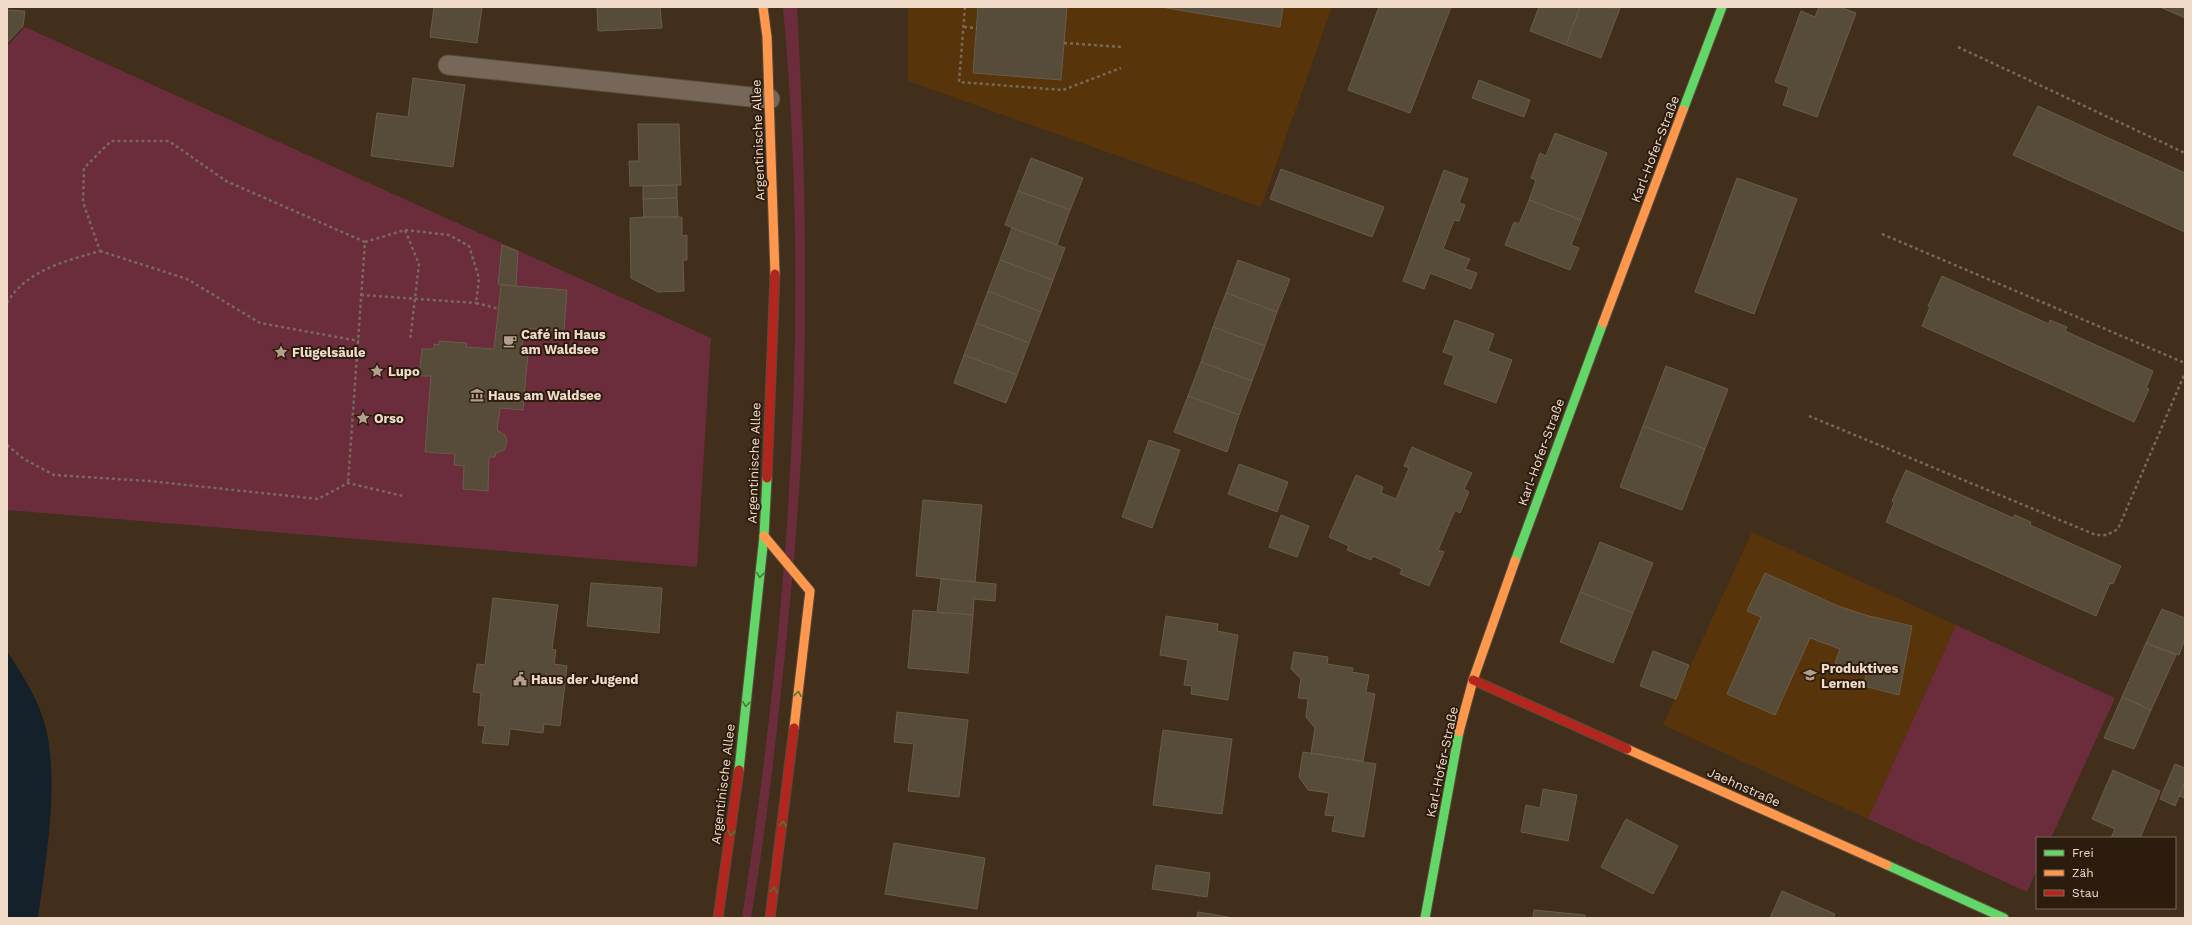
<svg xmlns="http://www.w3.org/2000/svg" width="2192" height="925" font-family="'Work Sans',sans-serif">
<rect width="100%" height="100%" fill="#412f1b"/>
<g fill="#573409">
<polygon points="908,7 1332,7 1261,207 908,81"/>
<polygon points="1752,532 1956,625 1868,819 1663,725"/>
</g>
<g fill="#6b2d3b">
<path d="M783 7H797C804 132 807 258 804 383 802 474 794 564 785 654 776 742 766 830 751 918H742C789 616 811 312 783 7Z"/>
<polygon points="25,27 711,338 697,567 7,510 7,46"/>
<polygon points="1956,625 2115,698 2051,838 2037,838 2037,869 2027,892 1868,819"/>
</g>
<path fill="#14202a" d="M7 651C21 673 35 694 43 718 61 774 46 860 38 918H7Z"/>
<g fill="#574b39" stroke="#695c4a">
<polygon points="434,7 482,7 477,43 430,37"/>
<polygon points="597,7 660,7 662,28 598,31"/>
<polygon points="978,7 1067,7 1061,80 973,73"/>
<polygon points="1161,7 1283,7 1280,27"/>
<polygon points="1379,7 1451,7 1410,113 1348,90"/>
<polygon points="1539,7 1580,7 1566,45 1530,31"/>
<polygon points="1580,7 1620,8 1601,58 1566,45"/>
<polygon points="1819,7 1840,7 1856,13 1817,117 1783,105 1789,87 1775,82 1801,11 1815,17"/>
<polygon points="2160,7 2185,7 2185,18"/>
<polygon points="7,10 25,11 23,26 7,43"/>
<polygon points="413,78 465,85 453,167 371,156 377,113 408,117"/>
<polygon points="1479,80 1530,100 1524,117 1472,98"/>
<polygon points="2038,106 2185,173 2185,232 2013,155"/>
<polygon points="638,124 679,124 681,185 630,186 629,161 639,161"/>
<polygon points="1555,133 1607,153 1581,220 1529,200 1536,180 1531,178 1540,153 1546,156"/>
<polygon points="1031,158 1083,178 1070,210 1018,191"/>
<polygon points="1281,169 1384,207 1372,237 1270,199"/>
<polygon points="1444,170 1468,179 1459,203 1465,205 1459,221 1454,220 1443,249 1470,259 1465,269 1477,273 1471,289 1430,273 1424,289 1403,281"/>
<polygon points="1737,178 1797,199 1754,314 1695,292"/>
<polygon points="677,185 677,198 643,199 643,186"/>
<polygon points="1018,191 1070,210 1057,245 1005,225"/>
<polygon points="677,198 678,217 644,217 643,199"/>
<polygon points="1529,200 1581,220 1571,245 1579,248 1570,270 1505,245 1514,222 1519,224"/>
<polygon points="644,217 682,217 682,236 687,235 687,260 683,260 684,291 658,292 631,278 630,218"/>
<polygon points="1012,228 1065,248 1053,280 1000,260"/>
<polygon points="502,245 518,251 516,286 498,284"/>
<polygon points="1000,260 1053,280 1041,312 988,291"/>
<polygon points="1238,260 1290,279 1277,312 1226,293"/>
<polygon points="1942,276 2049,324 2050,320 2067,327 2065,331 2153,371 2146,388 2149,389 2134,422 1922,326 1930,307 1928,306"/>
<polygon points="501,285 567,290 564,331 524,328 522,352 528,352 523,410 500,408 497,430 505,435 507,442 504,450 496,453 495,457 489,457 488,491 463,489 464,466 454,465 455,454 425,452 431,376 419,376 422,349 434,349 434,344 439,345 439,341 467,343 466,347 494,349"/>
<polygon points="988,291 1041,312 1029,343 976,323"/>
<polygon points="1226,293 1277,312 1265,346 1213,327"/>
<polygon points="1455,320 1494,334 1488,351 1512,360 1496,403 1444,384 1454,356 1443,352"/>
<polygon points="976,323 1029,343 1017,375 964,355"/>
<polygon points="1213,327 1265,346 1252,381 1201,362"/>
<polygon points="964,355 1017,375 1006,403 954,383"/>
<polygon points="1201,362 1252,381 1239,415 1188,396"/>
<polygon points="1666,366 1728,389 1705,449 1643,426"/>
<polygon points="1188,396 1239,415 1227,452 1174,432"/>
<polygon points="1643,426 1705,449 1682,510 1620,487"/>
<polygon points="1149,440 1180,450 1152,528 1122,517"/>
<polygon points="1412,447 1472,473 1464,489 1469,492 1460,513 1455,510 1438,550 1444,552 1429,586 1400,574 1402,569 1373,556 1371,560 1347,550 1349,546 1329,537 1356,475 1383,487 1381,493 1396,499 1409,468 1404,466"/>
<polygon points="1239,464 1288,482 1277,512 1228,494"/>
<polygon points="1906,470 2013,518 2015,515 2031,522 2030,525 2121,566 2113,584 2110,583 2096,616 1886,522 1894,503 1892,501"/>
<polygon points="923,500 982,505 975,582 916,576"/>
<polygon points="1281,515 1309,526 1297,557 1269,547"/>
<polygon points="1600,542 1653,563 1633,613 1580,592"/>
<polygon points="1765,573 1838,606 1869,616 1912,626 1899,695 1864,686 1866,674 1835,663 1840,649 1810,638 1775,715 1727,694 1761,617 1747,611"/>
<polygon points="941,579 996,584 995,601 974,599 973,615 937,612"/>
<polygon points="591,583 662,588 659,633 587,626"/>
<polygon points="1580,592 1633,613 1613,663 1560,642"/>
<polygon points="493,598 558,605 552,649 556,650 554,664 567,666 560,726 544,724 543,733 510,729 508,745 482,743 485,726 478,725 481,693 473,692 477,664 485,665"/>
<polygon points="2162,609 2185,618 2185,638 2179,655 2146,643"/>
<polygon points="913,610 973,615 968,673 908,668"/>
<polygon points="1166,616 1218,624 1217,631 1238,635 1228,700 1191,694 1192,686 1184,685 1188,660 1160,655"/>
<polygon points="2146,643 2176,655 2151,710 2122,697"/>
<polygon points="1653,651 1689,665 1676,699 1640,686"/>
<polygon points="1294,652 1328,657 1327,664 1353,668 1352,672 1369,675 1366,692 1375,694 1363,761 1311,753 1315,728 1306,717 1308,699 1298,698 1301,679 1291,669"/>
<polygon points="2122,697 2151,710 2134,749 2104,738"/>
<polygon points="897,712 968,720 959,797 908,791 914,744 894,742"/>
<polygon points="1163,730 1232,739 1222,814 1153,805"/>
<polygon points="1303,752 1376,764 1364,837 1332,831 1335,816 1325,815 1329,793 1308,790 1299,777"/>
<polygon points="2175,764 2185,768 2185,782 2175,806 2160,799"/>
<polygon points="2113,770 2160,791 2140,838 2111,838 2115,829 2092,819"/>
<polygon points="2185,782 2185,798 2179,796"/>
<polygon points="1543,789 1577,795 1568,841 1521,832 1526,805 1540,808"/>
<polygon points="1626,819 1678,846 1653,894 1601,867"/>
<polygon points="894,843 985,858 977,909 885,894"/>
<polygon points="1156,865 1210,873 1207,897 1152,889"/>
<polygon points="1782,891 1835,914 1833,918 1770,918"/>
<polygon points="1534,910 1585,915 1585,918 1533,918"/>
<polygon points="1198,912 1234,918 1197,918"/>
</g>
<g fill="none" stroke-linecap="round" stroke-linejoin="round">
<g stroke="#594b3d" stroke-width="21">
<polyline id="lane" points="448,65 770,99"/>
</g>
<g stroke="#594b3d" stroke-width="11">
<g id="fast">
<polyline points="1683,110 1722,7"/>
<polyline points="1515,561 1603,323"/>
<polyline points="739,770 764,536 767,478"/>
<polyline points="1887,865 2004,918"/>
<polyline points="1425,918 1459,732"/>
</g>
</g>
<g stroke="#594b3d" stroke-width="11">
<g id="slow">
<polyline points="763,7 767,37 775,274"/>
<polyline points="1603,323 1683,110"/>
<polyline points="764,536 810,591 794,728"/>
<polyline points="1459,732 1473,680 1515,561"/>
<polyline points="1627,749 1887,865"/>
</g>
</g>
<g stroke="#594b3d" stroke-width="11">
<g id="jam">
<polyline points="767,478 775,274"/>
<polyline points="1473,680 1627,749"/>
<polyline points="718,918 739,770"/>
<polyline points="770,918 794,728"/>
</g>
</g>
<g stroke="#776a5c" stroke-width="2.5" stroke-dasharray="3 3" stroke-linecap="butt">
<polyline points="965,7 959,82 1063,90 1121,68"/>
<polyline points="964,27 977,28"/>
<polyline points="1064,43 1122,47"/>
<polyline points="1958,47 2185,153"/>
<polyline points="405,230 449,235 469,246 479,278 476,303 499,309"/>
<polyline points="1882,234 2185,363"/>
<polyline points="365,242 405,230 419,264 410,341"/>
<polyline points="100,251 187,279 260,323 359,341"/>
<polyline points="361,295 476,303"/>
<path d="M7 303C26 270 66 261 100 251L83 202 84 168 111 141H169L226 181 365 242 348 483"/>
<polyline points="1809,416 2096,535 2107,535 2118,529 2185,373"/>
<polyline points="7,445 24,459 54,475 149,481 318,499 348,483 403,496"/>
</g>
<use href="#lane" stroke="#766759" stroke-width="19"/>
<use href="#fast" stroke="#63d668" stroke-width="9"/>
<use href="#slow" stroke="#ff974d" stroke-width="9"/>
<use href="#jam" stroke="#b3261e" stroke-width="9"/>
</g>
<defs><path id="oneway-chevron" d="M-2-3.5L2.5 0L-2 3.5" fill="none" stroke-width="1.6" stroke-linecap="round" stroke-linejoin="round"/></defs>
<g stroke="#47793b">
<use href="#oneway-chevron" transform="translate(760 575) rotate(96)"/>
<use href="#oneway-chevron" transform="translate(798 694) rotate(-83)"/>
<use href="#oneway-chevron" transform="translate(746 704) rotate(96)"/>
<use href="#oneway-chevron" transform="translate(783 824) rotate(-82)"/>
<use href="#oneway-chevron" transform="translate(731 833) rotate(99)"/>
<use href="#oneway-chevron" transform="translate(774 890) rotate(-82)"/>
</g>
<defs>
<g id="cafe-bare" transform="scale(1.08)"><path d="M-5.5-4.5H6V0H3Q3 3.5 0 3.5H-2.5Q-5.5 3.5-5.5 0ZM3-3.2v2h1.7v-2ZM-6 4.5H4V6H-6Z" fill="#b39f8c" stroke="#2b1c0e" stroke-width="2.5" paint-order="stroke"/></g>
<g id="sight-bare" transform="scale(1.08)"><path d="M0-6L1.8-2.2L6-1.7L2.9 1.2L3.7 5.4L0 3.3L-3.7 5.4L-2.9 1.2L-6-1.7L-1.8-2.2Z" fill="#b39f8c" stroke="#2b1c0e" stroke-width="2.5" paint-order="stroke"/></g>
<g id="museum-bare" transform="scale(1.08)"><path d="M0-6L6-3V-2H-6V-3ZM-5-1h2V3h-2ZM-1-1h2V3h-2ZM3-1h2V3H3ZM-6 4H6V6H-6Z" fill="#b39f8c" stroke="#2b1c0e" stroke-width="2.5" paint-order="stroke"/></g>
<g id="school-bare" transform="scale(1.08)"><path d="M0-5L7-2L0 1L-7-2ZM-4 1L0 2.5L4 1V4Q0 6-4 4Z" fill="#b39f8c" stroke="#2b1c0e" stroke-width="2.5" paint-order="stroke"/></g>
<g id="civic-bare" transform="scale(1.08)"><path d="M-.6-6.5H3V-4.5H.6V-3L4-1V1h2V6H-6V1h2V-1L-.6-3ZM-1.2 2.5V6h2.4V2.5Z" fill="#b39f8c" stroke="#2b1c0e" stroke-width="2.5" paint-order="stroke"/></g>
</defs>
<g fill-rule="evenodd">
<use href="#cafe-bare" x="510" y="341"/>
<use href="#sight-bare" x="281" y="352"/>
<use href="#sight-bare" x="377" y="371"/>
<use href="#museum-bare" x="477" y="395"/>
<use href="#sight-bare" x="363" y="418"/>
<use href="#school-bare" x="1810" y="675"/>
<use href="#civic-bare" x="520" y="679"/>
</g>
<g text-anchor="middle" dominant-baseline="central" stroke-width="4" stroke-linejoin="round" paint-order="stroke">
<g font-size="13" fill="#f0dbc9" stroke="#2b1c0e">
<text transform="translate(758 140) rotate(-92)">Argentinische Allee</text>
<text transform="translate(1655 149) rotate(-69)">Karl-Hofer-Straße</text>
<text transform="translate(1541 452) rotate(-70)">Karl-Hofer-Straße</text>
<text transform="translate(754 463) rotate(-88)">Argentinische Allee</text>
<text transform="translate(1442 762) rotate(-78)">Karl-Hofer-Straße</text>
<text transform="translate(723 784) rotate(-83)">Argentinische Allee</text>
<text transform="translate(1744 787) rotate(24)">Jaehnstraße</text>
</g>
<g font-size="13" font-weight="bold" fill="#f0dbc9" stroke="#2b1c0e" text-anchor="start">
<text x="521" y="334">Café im Haus<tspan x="521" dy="15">am Waldsee</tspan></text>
<text x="292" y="352">Flügelsäule</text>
<text x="388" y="371">Lupo</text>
<text x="488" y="395">Haus am Waldsee</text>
<text x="374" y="418">Orso</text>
<text x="1821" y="668">Produktives<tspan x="1821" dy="15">Lernen</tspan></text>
<text x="531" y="679">Haus der Jugend</text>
</g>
</g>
<rect width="2192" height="925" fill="none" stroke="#f0dbc9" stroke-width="16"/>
<rect x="2036" y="837" width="140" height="72" fill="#2b1c0e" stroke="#7a6859"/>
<rect x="2044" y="850" width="20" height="6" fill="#63d668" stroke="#7a6859"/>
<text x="2072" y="857" font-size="12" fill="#f0dbc9">Frei</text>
<rect x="2044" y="870" width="20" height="6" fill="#ff974d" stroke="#7a6859"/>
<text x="2072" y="877" font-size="12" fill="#f0dbc9">Zäh</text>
<rect x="2044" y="890" width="20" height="6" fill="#b3261e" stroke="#7a6859"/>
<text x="2072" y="897" font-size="12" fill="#f0dbc9">Stau</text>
</svg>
